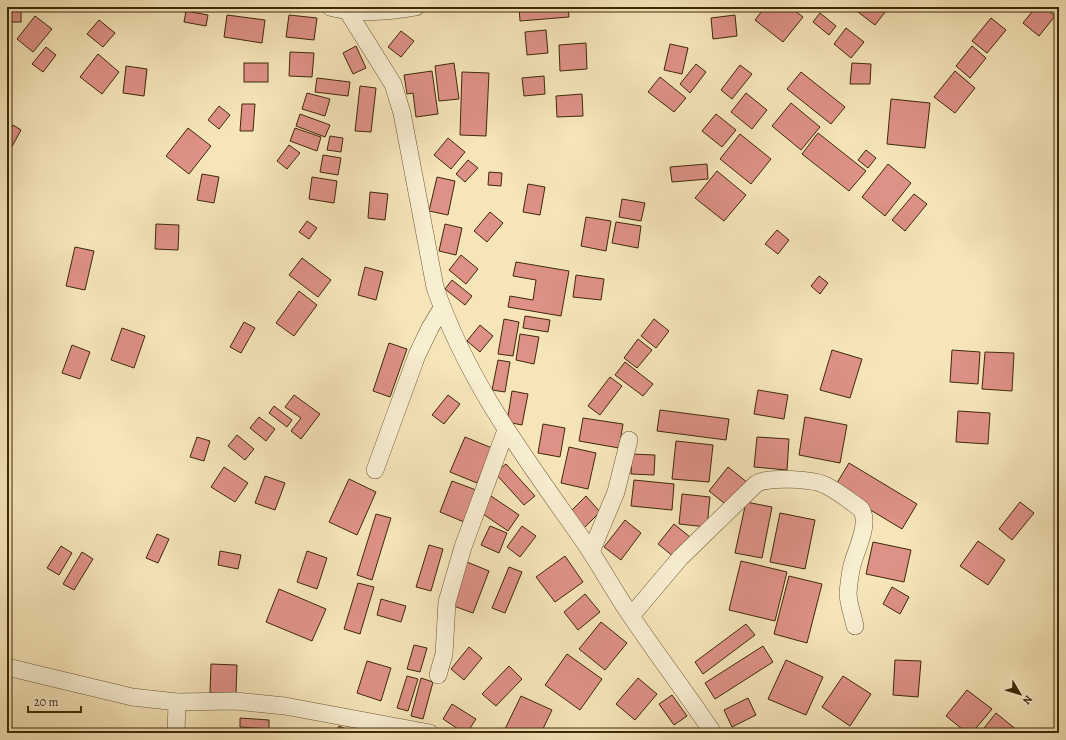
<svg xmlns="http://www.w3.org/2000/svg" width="1066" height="740" font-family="Alegreya,serif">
<rect width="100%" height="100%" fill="#f5e5b9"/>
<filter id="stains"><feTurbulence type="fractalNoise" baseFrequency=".005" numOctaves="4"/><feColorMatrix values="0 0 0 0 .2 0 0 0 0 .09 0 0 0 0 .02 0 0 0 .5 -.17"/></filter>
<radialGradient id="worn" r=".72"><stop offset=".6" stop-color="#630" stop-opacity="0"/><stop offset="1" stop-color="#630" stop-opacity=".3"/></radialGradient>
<g fill="#de9186" stroke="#3e2906">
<rect x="7" y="7" width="14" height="15"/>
<polygon points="519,7 568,7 569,17 520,21"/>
<polygon points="765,7 790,7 803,17 783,42 755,20"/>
<polygon points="862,7 889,7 875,25 858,12"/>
<polygon points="1036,7 1044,7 1055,16 1039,36 1023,23"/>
<polygon points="186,11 208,15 206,26 184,22"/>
<polygon points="820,13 836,26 829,35 813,22"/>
<polygon points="227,15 265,20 262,43 224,37"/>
<polygon points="289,15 317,18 314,40 286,37"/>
<polygon points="735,15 737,36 713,39 711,18"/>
<polygon points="35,16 52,29 33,52 17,39"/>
<polygon points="991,18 1006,30 987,53 972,41"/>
<polygon points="99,20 115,33 103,47 87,34"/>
<polygon points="846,28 864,42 851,58 834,44"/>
<polygon points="546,30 548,53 527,55 525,32"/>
<polygon points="7,31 11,31 10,51 7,51"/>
<polygon points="401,31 414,41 401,57 388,47"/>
<polygon points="586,43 587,69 560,71 559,45"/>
<polygon points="670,44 688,48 682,74 664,70"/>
<polygon points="356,46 366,68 353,74 343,53"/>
<polygon points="972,46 986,58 970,78 956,66"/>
<polygon points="46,47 56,55 43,72 32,64"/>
<polygon points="290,52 314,53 312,77 289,76"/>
<polygon points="98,54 119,72 102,94 80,77"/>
<rect x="244" y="63" width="24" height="19"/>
<polygon points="454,63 459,99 439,101 435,66"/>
<polygon points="852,63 871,64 870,84 850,84"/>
<polygon points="696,64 706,72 690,93 680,84"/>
<polygon points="740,65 752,74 732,99 721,90"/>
<polygon points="126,66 147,69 144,96 123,93"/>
<polygon points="432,71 438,114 416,117 413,93 407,94 404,75"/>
<polygon points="955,71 975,88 955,113 934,97"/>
<polygon points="462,72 489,73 486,136 460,135"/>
<polygon points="801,72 845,107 831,124 787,89"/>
<polygon points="544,76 545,94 524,96 522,78"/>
<polygon points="660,77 686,98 674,112 648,92"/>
<polygon points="317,78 350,82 348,96 315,92"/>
<polygon points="360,86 376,88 371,132 355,131"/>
<polygon points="307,93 330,99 325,116 302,109"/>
<polygon points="746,93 767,110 752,129 731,112"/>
<polygon points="582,94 583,116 557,117 556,96"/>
<polygon points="891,99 930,103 925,148 887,144"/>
<polygon points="791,103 820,127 801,150 772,126"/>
<polygon points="242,104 255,104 253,131 240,131"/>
<polygon points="219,106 230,115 219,129 208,120"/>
<polygon points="300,114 330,125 325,137 296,126"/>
<polygon points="716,114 736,130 722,147 702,131"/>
<polygon points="13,125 21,130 9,152 7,150 7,136"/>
<polygon points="188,128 211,146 189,174 166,156"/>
<polygon points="295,128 321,137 317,151 290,141"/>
<polygon points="818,133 866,171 849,191 802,154"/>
<polygon points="740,134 771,159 751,184 720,159"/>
<polygon points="330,136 343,138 341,152 327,150"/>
<polygon points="448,138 465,152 451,169 434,155"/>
<polygon points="289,145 300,153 287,169 277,161"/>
<polygon points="866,150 876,158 868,168 858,160"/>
<polygon points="323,155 341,158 338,175 320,172"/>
<polygon points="468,160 478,168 465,182 456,174"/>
<polygon points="707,164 708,179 672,182 670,167"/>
<polygon points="888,164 911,183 885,216 862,197"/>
<polygon points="717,171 746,195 724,221 695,198"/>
<polygon points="489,172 502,173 501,186 488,185"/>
<polygon points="202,174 219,177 214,203 197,200"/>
<polygon points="312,177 337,181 334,203 309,199"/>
<polygon points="437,177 455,181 448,215 429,211"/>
<polygon points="528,184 545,187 540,215 523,212"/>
<polygon points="370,192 388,194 385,220 368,218"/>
<polygon points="914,194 927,204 905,231 892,220"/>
<polygon points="622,199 645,203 641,221 619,217"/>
<polygon points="490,212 503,223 487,242 474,231"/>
<polygon points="586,217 611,221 606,251 581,246"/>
<polygon points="307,221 317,228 309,239 299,232"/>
<polygon points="616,222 641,226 638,248 612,243"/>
<polygon points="156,224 179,225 178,250 155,249"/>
<polygon points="445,224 462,228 456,255 439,251"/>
<polygon points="777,230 789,240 778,254 765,244"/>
<polygon points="75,247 94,251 85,290 66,286"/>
<polygon points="461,255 478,269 466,284 449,270"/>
<polygon points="7,257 10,257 8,277 7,277"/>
<polygon points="302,258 331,280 318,297 289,275"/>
<polygon points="516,262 569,271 561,316 508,307 510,296 533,300 536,280 513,276"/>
<polygon points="365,267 383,272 376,300 358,295"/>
<polygon points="576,275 604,279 601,300 573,297"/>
<polygon points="819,276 828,283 820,294 811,286"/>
<polygon points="452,280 472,296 465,305 445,289"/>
<polygon points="299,291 317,305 294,336 276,323"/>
<polygon points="525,316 550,320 548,332 523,328"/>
<polygon points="504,319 519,322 513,356 498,354"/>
<polygon points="654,319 669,331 656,348 641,336"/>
<polygon points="244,322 255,328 241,353 230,347"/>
<polygon points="480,325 493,336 480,352 467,341"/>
<polygon points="122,328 145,336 134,368 111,360"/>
<polygon points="520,334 539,337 534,364 516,360"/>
<polygon points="638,339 652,350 637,368 624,358"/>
<polygon points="389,343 407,349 390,397 373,391"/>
<polygon points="72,345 90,352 80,379 62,373"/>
<polygon points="832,350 862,359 850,398 820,390"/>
<polygon points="952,350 980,352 978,384 950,382"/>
<polygon points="985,352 1014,353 1012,391 982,389"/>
<polygon points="498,360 510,362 505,392 492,390"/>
<polygon points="625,362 653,384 643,396 615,375"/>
<polygon points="610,377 622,386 600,415 588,406"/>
<polygon points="758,390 788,395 784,419 754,414"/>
<polygon points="512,391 528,394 522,425 507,422"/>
<polygon points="294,395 320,414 301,439 291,431 301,418 285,407"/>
<polygon points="448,395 460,404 444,424 432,415"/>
<polygon points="274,406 292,420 287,427 269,413"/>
<polygon points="660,410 729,419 726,440 657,431"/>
<polygon points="958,411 990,413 988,444 956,442"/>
<polygon points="259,417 275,429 266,441 250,428"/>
<polygon points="805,417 847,425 840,463 799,455"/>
<polygon points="583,418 623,424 619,448 579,441"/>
<polygon points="543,424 565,428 560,457 538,453"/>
<polygon points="237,435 254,449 245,460 228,446"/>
<polygon points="197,437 210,441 204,461 190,457"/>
<polygon points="465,437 492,448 477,483 450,472"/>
<polygon points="757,437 789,439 787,470 754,467"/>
<polygon points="676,441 713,445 709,482 672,479"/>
<polygon points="569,447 596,453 588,489 561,483"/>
<polygon points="632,454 655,455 654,475 631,474"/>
<polygon points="849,463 917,504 902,529 834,488"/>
<polygon points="506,464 535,496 524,505 495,473"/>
<polygon points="224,467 248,483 235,502 211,487"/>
<polygon points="728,467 748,483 729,507 709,491"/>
<polygon points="265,476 285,483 275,510 255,503"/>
<polygon points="349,479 376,492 357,535 329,522"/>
<polygon points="634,480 674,484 672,510 631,506"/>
<polygon points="452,481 476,490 464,522 440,512"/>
<polygon points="682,494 710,497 707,527 679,524"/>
<polygon points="491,496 519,515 508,531 480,512"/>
<polygon points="586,496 600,512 584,528 569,513"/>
<polygon points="746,502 772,507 762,558 735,553"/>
<polygon points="1020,502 1034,513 1012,540 999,529"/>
<polygon points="780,513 815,520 805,569 770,562"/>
<polygon points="376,514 391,518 372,580 357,575"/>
<polygon points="625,520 641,533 621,560 604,547"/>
<polygon points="674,524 690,537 674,557 658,544"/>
<polygon points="490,526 507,533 499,553 481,545"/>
<polygon points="522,526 536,536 520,557 507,547"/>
<polygon points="157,534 169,539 158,563 146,558"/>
<polygon points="978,541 1005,560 988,585 960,566"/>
<polygon points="873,542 911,550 904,582 866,574"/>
<polygon points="429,545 443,549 431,591 416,587"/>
<polygon points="61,546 72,553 59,575 47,568"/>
<polygon points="220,551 241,555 238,569 218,565"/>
<polygon points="307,551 327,558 317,589 297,582"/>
<polygon points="82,552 93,559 74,590 63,584"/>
<polygon points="565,556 583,582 555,602 536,577"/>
<polygon points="741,561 787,572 775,621 729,610"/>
<polygon points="467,562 489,571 473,613 451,605"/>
<polygon points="509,567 522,572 505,613 492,608"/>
<polygon points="789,576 822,584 807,643 774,634"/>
<polygon points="358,583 374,587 360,634 344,629"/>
<polygon points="892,587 909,597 900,614 883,604"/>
<polygon points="279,589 326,609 312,641 266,622"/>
<polygon points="585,594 600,612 578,630 564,612"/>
<polygon points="381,599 406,606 401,622 377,615"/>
<polygon points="601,622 627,643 605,670 579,649"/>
<polygon points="746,624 755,635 703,674 695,662"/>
<polygon points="414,645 427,648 420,672 407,669"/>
<polygon points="763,646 773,662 715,699 705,683"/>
<polygon points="469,647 482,658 464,680 451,669"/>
<polygon points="567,654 602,679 580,710 545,685"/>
<polygon points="786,660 823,677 806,715 768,699"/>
<polygon points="895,660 921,661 918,697 893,695"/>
<polygon points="367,661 391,668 381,701 357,693"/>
<polygon points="211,664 237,665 236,693 210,693"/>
<polygon points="509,666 522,679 496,706 482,694"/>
<polygon points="407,676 418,679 408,711 397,708"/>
<polygon points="843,676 871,694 850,726 822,707"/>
<polygon points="421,678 433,682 423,719 411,716"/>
<polygon points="638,678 657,694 635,720 616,704"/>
<polygon points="967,690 992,709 972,733 967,733 946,716"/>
<polygon points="672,695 687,716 674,725 659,704"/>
<polygon points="521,696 552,710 541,733 503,733"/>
<polygon points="748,698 756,715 732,727 724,710"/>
<polygon points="452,704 476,719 467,733 464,733 443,719"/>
<polygon points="996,713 1018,731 1016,733 980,733"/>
<polygon points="240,718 269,720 269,729 240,727"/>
<polygon points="339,726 355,733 335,733"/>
</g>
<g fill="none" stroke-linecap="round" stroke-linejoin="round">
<g stroke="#6c5833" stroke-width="18">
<g id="street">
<path d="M330 7C358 15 388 12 416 7"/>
<path d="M348 12 393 84 402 113 435 287C467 382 526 459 583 540 600 565 614 591 631 616 658 656 687 694 713 733"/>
<polyline points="375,470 417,355 430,328 442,308"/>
<polyline points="591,552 616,492 629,440"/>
<path d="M631 616 680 558 756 484C767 476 815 479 827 486 839 492 850 501 861 509 870 523 857 548 853 562 850 571 849 583 848 593 848 603 853 616 855 626"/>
<polyline points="7,667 132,697 177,702 235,701 285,706 430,733"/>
<polyline points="438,675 444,654 447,602 463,547 506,430"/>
<polyline points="176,733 177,702"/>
</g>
</g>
<use href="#street" stroke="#f8eed2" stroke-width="17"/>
</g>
<rect width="1066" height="740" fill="none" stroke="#f5e5b9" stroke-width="24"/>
<rect x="8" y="8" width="1050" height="724" fill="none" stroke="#3e2906" stroke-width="2"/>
<rect x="12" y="12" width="1042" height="716" fill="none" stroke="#3e2906"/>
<g transform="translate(1020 694) rotate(128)" stroke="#f8eed2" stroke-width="3" paint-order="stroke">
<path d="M0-3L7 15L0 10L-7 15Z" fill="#3e2906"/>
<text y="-6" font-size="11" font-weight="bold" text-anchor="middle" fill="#3e2906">N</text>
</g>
<path d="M28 706v6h53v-6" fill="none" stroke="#3e2906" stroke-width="2"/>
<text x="34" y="706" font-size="12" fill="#3e2906" stroke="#f8eed2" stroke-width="3" paint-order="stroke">20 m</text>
<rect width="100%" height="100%" filter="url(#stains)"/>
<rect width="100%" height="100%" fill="url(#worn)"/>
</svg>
